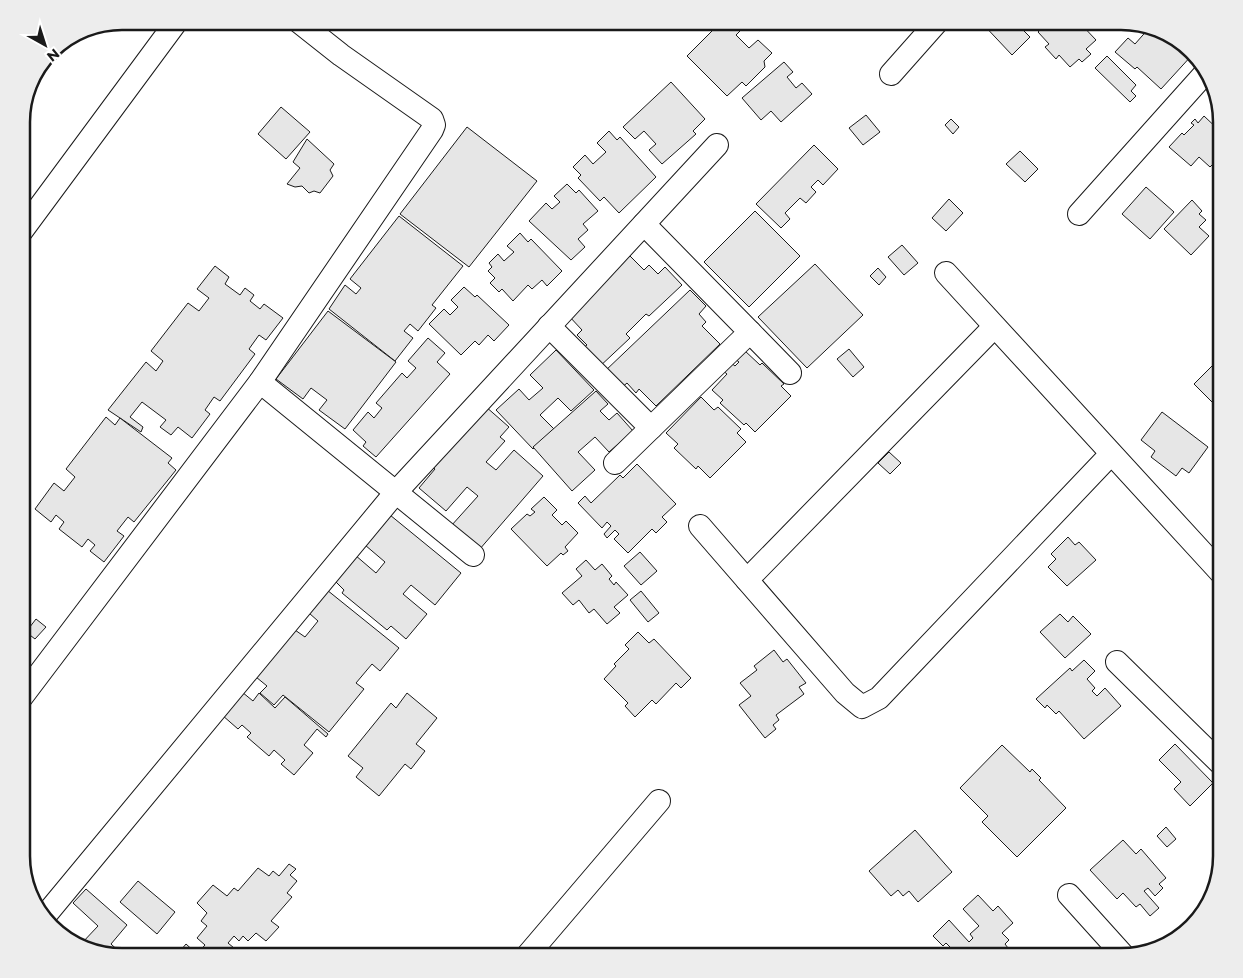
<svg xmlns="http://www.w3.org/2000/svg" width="1243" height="978" font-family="Montserrat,sans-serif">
<rect width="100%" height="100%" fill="#fff"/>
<g fill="#e6e6e6" stroke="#1a1a1a">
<polygon points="722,21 742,21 746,25 736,35 749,48 758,40 772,53 764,61 765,67 746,86 742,82 727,96 687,56"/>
<polygon points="980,21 1012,21 1019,28 1020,27 1030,37 1012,55"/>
<polygon points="1049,21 1078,21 1096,40 1086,49 1091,54 1082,62 1079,59 1070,67 1059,55 1056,59 1045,47 1049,44 1038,32"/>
<polygon points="1150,27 1159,29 1187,46 1193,54 1161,89 1137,67 1135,69 1115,52 1128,38 1135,44"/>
<polygon points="1107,56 1136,85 1131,91 1136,96 1130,102 1095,68"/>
<polygon points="784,62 793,72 787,77 796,88 802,83 812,94 781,122 771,111 761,120 742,98"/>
<polygon points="671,82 705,119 693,131 696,134 662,164 649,150 656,144 644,131 635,139 623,127"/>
<polygon points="281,107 310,132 286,159 258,134"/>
<polygon points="866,115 880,132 863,145 849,128"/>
<polygon points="1204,116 1222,133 1222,155 1210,167 1199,157 1191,166 1169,147 1182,133 1184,135 1194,125 1191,123 1195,119 1198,123"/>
<polygon points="951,119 959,127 953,134 945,125"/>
<polygon points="467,127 537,181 469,267 400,214"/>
<polygon points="609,131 617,140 620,137 656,177 619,213 604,197 600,201 578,178 581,175 573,167 585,155 593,164 606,152 597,143"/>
<polygon points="307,139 334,164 330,170 333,176 320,193 314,191 309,193 302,186 295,187 287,184 300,168 293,162"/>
<polygon points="814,145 838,169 823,185 818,180 811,187 816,192 806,203 800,198 785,213 790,219 781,228 756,204"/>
<polygon points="1020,151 1038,169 1025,182 1006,164"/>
<polygon points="567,184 576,193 579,190 598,211 583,224 588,230 578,239 585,247 571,260 529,221 546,203 552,209 560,202 554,196"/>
<polygon points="1146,187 1174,212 1150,239 1122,214"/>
<polygon points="949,199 963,213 946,231 932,218"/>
<polygon points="1192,200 1202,211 1199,214 1206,220 1199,227 1209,236 1191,255 1164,229"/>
<polygon points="755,211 800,256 749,307 704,262"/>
<polygon points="399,216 463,266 432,305 436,308 418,331 410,324 404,331 413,338 395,361 329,309 345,285 356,294 361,288 350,279"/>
<polygon points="520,233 528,242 531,239 562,271 547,286 542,280 532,289 528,285 513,301 502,289 499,292 490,283 495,278 488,271 492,267 489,263 498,254 504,261 514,252 507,246"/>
<polygon points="902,245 918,263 904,275 888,257"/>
<polygon points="630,256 644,270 649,265 658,274 665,267 682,285 649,316 646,314 626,334 630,338 597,369 579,351 587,345 577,335 582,330 568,315"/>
<polygon points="815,264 863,315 807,368 758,317"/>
<polygon points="215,266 229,277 225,284 240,295 245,288 254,295 250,301 260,309 264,304 283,318 266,340 259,335 249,349 255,354 220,401 214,397 205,410 210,414 192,438 178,427 171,435 160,427 166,420 142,402 130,417 143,427 141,432 108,410 146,362 156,371 163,361 151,351 188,303 199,311 209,298 197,289"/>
<polygon points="878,268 886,277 879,285 870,276"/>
<polygon points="464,287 475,297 477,295 509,325 494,341 488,335 479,345 475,341 461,355 429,324 444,309 450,315 458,307 451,300"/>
<polygon points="690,290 706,306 699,314 706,322 702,326 720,344 656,406 639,389 636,393 627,383 620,389 604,372"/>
<polygon points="328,311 396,362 345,429 319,410 327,400 311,388 303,399 276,379"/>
<polygon points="428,338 445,353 437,362 450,374 376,457 363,446 366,442 353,430 368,412 374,418 382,408 376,403 402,373 407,378 416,368 408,361"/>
<polygon points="849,349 864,367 853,377 837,359"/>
<polygon points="556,350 594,390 571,411 558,398 540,415 554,429 533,449 496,410 519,389 529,400 543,388 530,375"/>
<polygon points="744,350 760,365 762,363 784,384 781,386 791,396 755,432 746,423 744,425 720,403 723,400 712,390 727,374 722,370 730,362 735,366 739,362 735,359"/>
<polygon points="1222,356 1222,412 1194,384"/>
<polygon points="596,391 608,404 600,411 609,420 617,413 633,431 609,452 595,437 578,452 595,470 572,491 533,447"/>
<polygon points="701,397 714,410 718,407 741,429 737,433 746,442 710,478 698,466 696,469 674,448 678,444 666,433"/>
<polygon points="485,406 509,427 500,437 505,441 486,462 496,470 514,450 543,476 479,550 451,526 478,496 467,487 446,511 419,488 435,469 428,464"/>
<polygon points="1162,412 1208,447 1189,473 1182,468 1176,476 1151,457 1155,451 1141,440"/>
<polygon points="106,417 115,425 120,418 172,458 168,463 176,470 134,522 128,517 117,531 124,536 104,562 90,551 95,545 88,539 82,547 59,529 64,522 56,515 51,522 35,509 54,483 64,491 75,477 66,469"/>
<polygon points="889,452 901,463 890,474 878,463"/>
<polygon points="637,464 676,504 662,517 667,522 656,533 652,529 628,553 614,539 619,534 615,530 607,538 604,534 611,526 607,522 602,528 578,503 585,496 591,503 620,475 623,478"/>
<polygon points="544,497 557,510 552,515 562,525 566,521 578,533 565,547 568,551 563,555 561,553 547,566 511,529 527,514 530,516 535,512 531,509"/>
<polygon points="390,515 461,573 435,605 411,585 403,594 427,614 406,639 391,626 387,630 342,593 344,590 334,580 355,555 376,573 385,562 365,545"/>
<polygon points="1068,537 1075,545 1079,542 1096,560 1067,586 1048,567 1056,559 1051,554"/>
<polygon points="640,552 657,571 641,585 624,566"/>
<polygon points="586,560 595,570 602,564 612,576 609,579 614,585 616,582 628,595 614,607 620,613 607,624 594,609 589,613 579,600 573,605 562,593 582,576 576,569"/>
<polygon points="327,590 399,648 380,671 372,664 356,683 364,689 329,732 283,695 274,705 260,693 267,686 256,677 295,630 305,637 318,621 309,613"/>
<polygon points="641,591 659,613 648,622 630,600"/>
<polygon points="1222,597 1222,614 1213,605"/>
<polygon points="1060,614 1068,622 1073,616 1091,634 1065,658 1040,632"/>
<polygon points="36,619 46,627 35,639 26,632"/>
<polygon points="638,632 649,643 654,639 691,678 681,688 676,683 656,704 652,700 635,717 625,706 628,703 604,679 616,666 614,664 629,649 625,645"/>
<polygon points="774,650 783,662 787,659 806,683 799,687 804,694 776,715 779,720 773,725 776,729 765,738 739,705 751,696 740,683 757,670 754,666"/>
<polygon points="1084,660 1095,671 1087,679 1095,688 1092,691 1097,696 1105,688 1121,706 1084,739 1059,711 1056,714 1047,705 1045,708 1036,699 1070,668 1072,671"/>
<polygon points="242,692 253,701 259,693 275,708 285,697 328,734 326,737 317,729 304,745 313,753 294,775 281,764 285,760 274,750 269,756 247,737 251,733 242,725 238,729 222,715"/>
<polygon points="407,693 437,718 416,744 425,751 411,769 405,764 379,796 356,777 363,768 348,756 391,703 396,708"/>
<polygon points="1175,744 1213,783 1190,806 1174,789 1181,782 1159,760"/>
<polygon points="1002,745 1030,772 1032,769 1041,778 1039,780 1066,808 1017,857 982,822 988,816 960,788"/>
<polygon points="1166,827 1176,839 1167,847 1157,836"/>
<polygon points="915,830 952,872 918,902 909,891 903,896 898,890 891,896 869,871"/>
<polygon points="1123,840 1136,854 1141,849 1166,878 1159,884 1163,888 1155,896 1148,888 1144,891 1159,908 1150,916 1140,904 1136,907 1123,893 1117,899 1090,870"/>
<polygon points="289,864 296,869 290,875 297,881 287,893 292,897 271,921 279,927 266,941 256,933 248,941 243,936 239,941 234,936 228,943 240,953 237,957 175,957 186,944 197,954 205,945 197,938 207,926 201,921 207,913 197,903 213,885 227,896 234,888 238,891 258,868 269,876 273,871 279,876"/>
<polygon points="138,881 175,912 157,934 120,902"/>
<polygon points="86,889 127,925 111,944 125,957 87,950 81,944 98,926 73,903"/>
<polygon points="978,895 993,911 998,906 1013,923 1002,933 1009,940 1005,944 1008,948 998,957 996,954 993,957 953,957 951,954 954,951 946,943 943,946 933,936 949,920 969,942 973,938 970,934 979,926 963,909"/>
<polygon points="152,951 158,957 146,957"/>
</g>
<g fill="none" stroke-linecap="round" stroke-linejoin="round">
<g stroke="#1a1a1a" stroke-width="24">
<g id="street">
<polyline points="891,74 938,21"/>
<polyline points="1079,214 1207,71"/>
<polyline points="21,232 177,21"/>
<polyline points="946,273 1222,574"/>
<polyline points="549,326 651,428 750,332 644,224"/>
<polyline points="750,332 790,373"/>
<polyline points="260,382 473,555"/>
<polyline points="615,463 651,428"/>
<polyline points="700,526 845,693 862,707 879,698 1111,454"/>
<polyline points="747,580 994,327"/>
<polyline points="1117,662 1222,765"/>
<polyline points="21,698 260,382 432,130 434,125 432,119 341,55 298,21"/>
<polyline points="1069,895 1124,956"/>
<polyline points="44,917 396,492 717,145"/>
<polyline points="526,957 659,801"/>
</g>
</g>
<use href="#street" stroke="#fff" stroke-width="22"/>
</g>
<path d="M0 0H1243V978H0ZM122 30H1121A92 92 0 0 1 1213 122V856A92 92 0 0 1 1121 948H122A92 92 0 0 1 30 856V122A92 92 0 0 1 122 30Z" fill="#ededed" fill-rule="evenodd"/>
<path fill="none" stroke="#1a1a1a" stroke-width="2.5" d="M122 30H1121A92 92 0 0 1 1213 122V856A92 92 0 0 1 1121 948H122A92 92 0 0 1 30 856V122A92 92 0 0 1 122 30Z"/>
<g transform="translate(45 45) rotate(141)" stroke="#ffffff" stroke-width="4" paint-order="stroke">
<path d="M0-4L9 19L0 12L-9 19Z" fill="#1a1a1a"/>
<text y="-8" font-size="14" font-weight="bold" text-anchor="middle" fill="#1a1a1a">N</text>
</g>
</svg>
